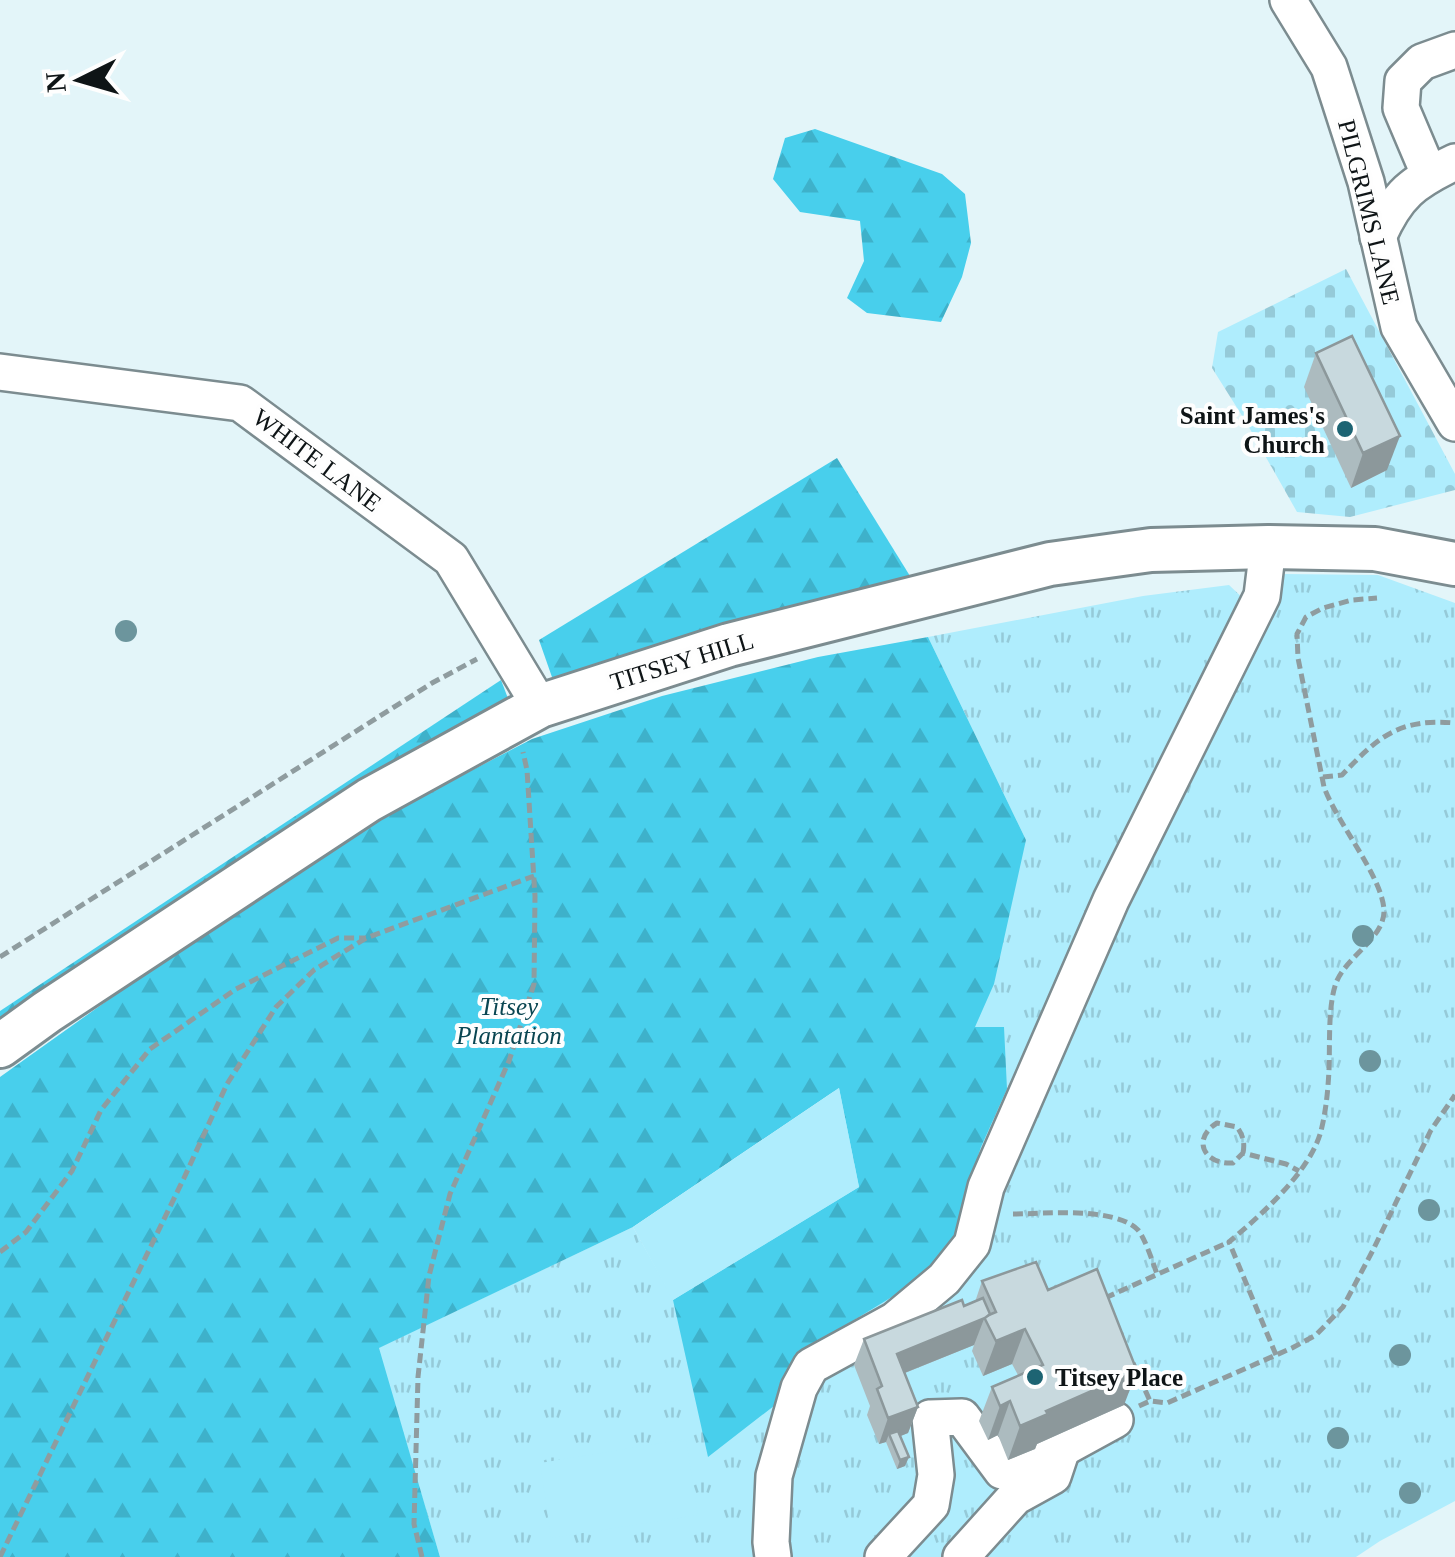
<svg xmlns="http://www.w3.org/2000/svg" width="1455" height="1557" font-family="'Times New Roman',serif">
<defs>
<pattern id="grass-tufts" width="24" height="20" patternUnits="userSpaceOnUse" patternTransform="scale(2.5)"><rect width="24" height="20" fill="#afedfd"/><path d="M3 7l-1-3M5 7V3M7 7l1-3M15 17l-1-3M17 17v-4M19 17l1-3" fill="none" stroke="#95cad8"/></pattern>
<pattern id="forest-firs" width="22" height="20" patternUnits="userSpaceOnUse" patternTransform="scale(2.5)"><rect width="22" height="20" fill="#48cfec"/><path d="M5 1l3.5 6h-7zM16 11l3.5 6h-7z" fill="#3eb1ca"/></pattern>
<pattern id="cemetery-stones" width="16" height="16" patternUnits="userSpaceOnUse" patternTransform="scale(2.5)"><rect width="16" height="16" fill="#afedfd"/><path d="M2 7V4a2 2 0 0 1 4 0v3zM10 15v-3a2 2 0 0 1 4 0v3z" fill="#95cad8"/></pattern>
</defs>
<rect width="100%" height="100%" fill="#e3f5f9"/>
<polygon fill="url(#grass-tufts)" points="1283,574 1378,575 1455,603 1455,1501 1380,1541 1356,1557 440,1557 378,1348 633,1227 674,1300 1026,840 928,637 1143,596 1229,585 1247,602 1270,606"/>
<g fill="url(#forest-firs)">
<polygon points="815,129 942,174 965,194 971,243 962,277 941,322 867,313 847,298 864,261 860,221 800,212 773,179 785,138"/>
<polygon points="837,458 910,576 553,680 539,640"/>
<polygon points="928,637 1026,840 994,984 975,1027 1004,1027 1007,1089 981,1147 963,1202 955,1240 918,1281 797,1355 779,1402 708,1457 673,1300 859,1187 839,1088 633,1227 379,1348 440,1557 0,1557 0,1077 160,963 384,816 532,739 662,696 818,657"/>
<polygon points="501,680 509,701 0,1029 0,1011"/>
</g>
<polygon fill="url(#cemetery-stones)" points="1346,269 1455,474 1455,490 1350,517 1297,512 1246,422 1212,368 1218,332"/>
<g fill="#afedfd">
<polygon points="839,1088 859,1187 673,1300 633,1227"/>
<polygon points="686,1439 698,1515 551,1538 540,1463"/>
</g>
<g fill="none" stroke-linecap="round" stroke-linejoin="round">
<g stroke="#7c8c90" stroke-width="40">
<g id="minor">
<polyline points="1288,0 1329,67 1366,182 1399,327 1455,423"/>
<polyline points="1429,174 1401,108 1403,81 1422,62 1455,50"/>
<path d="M1378 237C1397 194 1413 182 1455 162"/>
<polyline points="0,372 240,403 451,559 540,706"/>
<polyline points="773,1557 771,1542 774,1476 799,1388 811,1366 895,1320 944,1279 972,1244 986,1187 1111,900 1262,596 1268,547"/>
<polyline points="883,1557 931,1505 936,1475 930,1418 962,1417 1002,1471 1062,1449 1115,1420"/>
<polyline points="961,1557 1015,1497 1053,1476 1062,1449"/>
</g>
</g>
<g stroke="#7c8c90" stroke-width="48">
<polyline id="major" points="0,1046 47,1012 369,800 540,706 729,645 1050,564 1151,550 1268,547 1375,549 1455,564"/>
</g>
<g stroke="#8f9c9f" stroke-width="5" stroke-dasharray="10 5" stroke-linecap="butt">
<path d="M1323 777 1342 775C1378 737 1399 718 1455 723"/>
<polyline points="0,957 432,683 477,659"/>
<path d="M1243 1153C1245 1143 1243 1135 1237 1127L1217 1123C1191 1139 1204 1165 1233 1163L1243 1153 1286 1164 1299 1171"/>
<path d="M1013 1214C1044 1214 1114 1206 1138 1230 1145 1238 1153 1263 1157 1274"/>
<polyline points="0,1252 26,1232 72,1171 101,1110 150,1049 236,989 338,938 366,938"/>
<polyline points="1105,1298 1229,1242"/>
<path d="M1276 1355 1229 1242C1261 1215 1310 1172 1321 1131 1326 1111 1328 1090 1329 1070 1330 1045 1328 1009 1335 986 1343 958 1385 939 1384 910 1382 876 1337 823 1324 787L1298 658 1297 634 1306 617 1323 608 1352 600 1377 598"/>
<polyline points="1133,1363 1150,1401"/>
<polyline points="1139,1406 1150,1401 1167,1403 1292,1348 1316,1335 1343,1307 1373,1250 1431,1130 1455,1095"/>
<polyline points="0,1557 184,1178 227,1084 276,1007 314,970 366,938 534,876"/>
<polyline points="422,1557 414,1524 418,1377 429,1276 450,1194 509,1061 534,984 535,896 527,770 523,752"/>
</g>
<use href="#minor" stroke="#fff" stroke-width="35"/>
<use href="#major" stroke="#fff" stroke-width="42"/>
</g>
<g fill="#6c959d">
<circle cx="126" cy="631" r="11"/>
<circle cx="1363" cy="936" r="11"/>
<circle cx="1370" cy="1061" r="11"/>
<circle cx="1429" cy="1210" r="11"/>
<circle cx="1400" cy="1355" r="11"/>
<circle cx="1338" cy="1438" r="11"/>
<circle cx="1410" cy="1493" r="11"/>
</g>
<g fill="#acbbbf">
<polygon points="1316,353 1387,470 1351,488 1304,387"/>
<polygon points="982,1281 1048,1290 1124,1405 1037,1444 1035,1449 1008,1460 998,1435 988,1440 979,1421 992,1387 1018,1375 1012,1364 983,1376 972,1351 974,1345 905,1373 918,1407 908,1433 900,1436 905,1466 897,1469 886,1442 879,1444 867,1415 870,1406 854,1365 864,1339 975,1302"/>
</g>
<g fill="#8c989b">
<polygon points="1400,436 1387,470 1351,488 1363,453"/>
<polygon points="984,1319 974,1345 887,1380 897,1354"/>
<polygon points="1025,1329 1012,1364 983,1376 996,1341"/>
<polygon points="1137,1371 1124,1405 1037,1444 1035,1449 1008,1460 1020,1426 1046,1411"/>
<polygon points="1010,1401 998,1435 988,1440 1000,1406"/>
<polygon points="918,1407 908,1433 891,1440 889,1434 886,1442 879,1444 888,1418"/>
<polygon points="909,1457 905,1466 897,1469 900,1460"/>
</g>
<g fill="#c8d9de" stroke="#8c989b" stroke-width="2.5">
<polygon points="1352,336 1400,436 1363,453 1316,353"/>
<polygon points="1036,1262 1048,1290 1097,1269 1137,1371 1046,1411 1048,1414 1020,1426 1010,1401 1000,1406 992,1387 1043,1365 1025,1329 996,1341 984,1317 996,1312 982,1281"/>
<polygon points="983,1298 990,1314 985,1318 897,1354 918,1407 888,1418 877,1389 882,1386 864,1339 962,1300 964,1306"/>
<polygon points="898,1431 909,1457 900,1460 889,1434"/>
</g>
<g fill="#1d6473" stroke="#fefefe" stroke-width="4">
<circle cx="1345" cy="429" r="10"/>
<circle cx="1035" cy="1377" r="10"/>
</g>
<g text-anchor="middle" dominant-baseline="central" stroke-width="8" stroke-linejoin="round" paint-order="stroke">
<g font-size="25" fill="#0e1416" stroke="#fefefe">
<text transform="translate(1369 212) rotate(76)">PILGRIMS LANE</text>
<text transform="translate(317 460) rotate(37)">WHITE LANE</text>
<text transform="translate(682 661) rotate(-17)">TITSEY HILL</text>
</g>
<g font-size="25" font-weight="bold" fill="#0e1416" stroke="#fefefe" text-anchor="end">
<text x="1325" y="415">Saint James's<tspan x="1325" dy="29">Church</tspan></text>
<text x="1055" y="1377" text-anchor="start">Titsey Place</text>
</g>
<g font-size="25" font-style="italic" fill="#0a4652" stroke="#fefefe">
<text x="509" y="1006">Titsey<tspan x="509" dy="29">Plantation</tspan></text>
</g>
</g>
<g transform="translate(80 80) rotate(265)" stroke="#fefefe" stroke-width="8" paint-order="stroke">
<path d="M0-8L18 38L0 25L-18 38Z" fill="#0e1416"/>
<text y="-15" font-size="28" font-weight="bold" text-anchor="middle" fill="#0e1416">N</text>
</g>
</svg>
